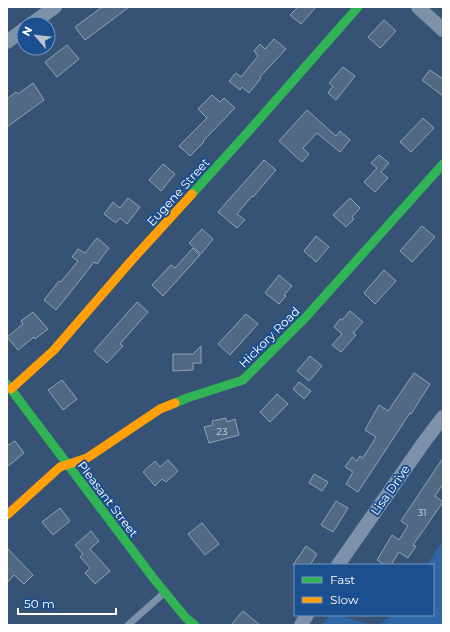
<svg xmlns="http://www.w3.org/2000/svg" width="450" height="632" font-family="Montserrat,sans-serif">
<rect width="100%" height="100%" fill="#365274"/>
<g fill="#2f66a5">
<polygon points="443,540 443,625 377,625 393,615 433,615 433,565 427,565"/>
<polygon points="331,615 338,615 372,625 321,625"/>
</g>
<g fill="#526984" stroke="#92a2b6">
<polygon points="102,7 129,7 85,40 75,27"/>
<polygon points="298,7 316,7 301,24 290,15"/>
<polygon points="384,20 396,31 380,48 368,37"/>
<polygon points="274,39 286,49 260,77 261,78 249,93 242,87 240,90 229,81 236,73 241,77 258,56 254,51 260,44 265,49"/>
<polygon points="67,45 79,59 57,77 45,62"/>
<polygon points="343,67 355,76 336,100 328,93 333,86 329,83"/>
<polygon points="430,70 443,79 443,96 422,80"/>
<polygon points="33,83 44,100 7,127 7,99 16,92 18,94"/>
<polygon points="212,95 220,102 224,98 235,108 203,141 204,142 190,156 179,146 207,118 198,109"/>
<polygon points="307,110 336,136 340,131 350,140 340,152 317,133 303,148 309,154 302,162 279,141"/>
<polygon points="423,118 434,128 411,152 400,142"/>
<polygon points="379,155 389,163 381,172 388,178 375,192 364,182 377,168 371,163"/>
<polygon points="264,160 276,170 253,197 252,196 237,214 245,220 237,228 218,212"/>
<polygon points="163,164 175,174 161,191 149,180"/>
<polygon points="128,198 140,207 127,224 120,218 116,223 104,214 113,202 120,208"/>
<polygon points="350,198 360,208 352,217 354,219 346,227 333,215"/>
<polygon points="422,226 435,237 412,262 400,251"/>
<polygon points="202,229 213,239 201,254 189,243"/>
<polygon points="316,236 329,247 316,262 304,251"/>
<polygon points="97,238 109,248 97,264 94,262 77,284 56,310 44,300 59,281 61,282 78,261 72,257 78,249 85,253"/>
<polygon points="193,248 200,255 163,296 152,285 171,265 175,268"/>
<polygon points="384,270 396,281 375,304 364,293"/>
<polygon points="279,275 292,286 284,295 286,296 279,304 265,293"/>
<polygon points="137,302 148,312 120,344 123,346 107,363 94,351"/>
<polygon points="350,311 363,322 353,333 356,335 341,352 332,345 342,334 334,327 340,319 342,320"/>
<polygon points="33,312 48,329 35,339 34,337 18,350 7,337 23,324 21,321"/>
<polygon points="246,314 258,324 230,355 218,344"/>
<polygon points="201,346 201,363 193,363 193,370 173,371 173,354 192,354 192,355"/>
<polygon points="310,356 322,366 309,381 297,371"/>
<polygon points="414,373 430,384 411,414 410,413 358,492 346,484 353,472 345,467 352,457 357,461 360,456 363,458 376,437 365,430 379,405 388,411"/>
<polygon points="62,380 77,399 63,410 48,390"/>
<polygon points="299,382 311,391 304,399 293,389"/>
<polygon points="277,394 288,404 270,422 260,412"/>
<polygon points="226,418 227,422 235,419 239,435 209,443 204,427 213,425 212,421"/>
<polygon points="15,441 24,453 7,467 7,446"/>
<polygon points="443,458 443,484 435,496 443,502 413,545 416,546 408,558 399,552 391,565 385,565 377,560 392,535 399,540 408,526 401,521"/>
<polygon points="168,460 178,471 166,482 162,479 155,486 143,472 155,461 160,467"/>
<polygon points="314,474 328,482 322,491 309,483"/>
<polygon points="336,501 348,508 333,532 321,525"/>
<polygon points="60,508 70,521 53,535 42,522"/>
<polygon points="202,523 219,544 205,555 188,534"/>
<polygon points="91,531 99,541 90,549 110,571 95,584 85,573 90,568 80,557 83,554 75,545"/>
<polygon points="306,546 317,554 310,565 293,565"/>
<polygon points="7,548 33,575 24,584 14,575 7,583"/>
<polygon points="243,611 260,625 231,625"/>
</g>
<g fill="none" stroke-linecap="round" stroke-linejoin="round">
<polyline stroke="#7d92a8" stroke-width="7" points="128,625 164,593"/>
<g stroke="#7d92a8" stroke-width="14">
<polyline points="418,7 443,30"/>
<polyline points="31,24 55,7"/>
<polyline points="7,42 24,29"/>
<polyline points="338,565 424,442 443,417"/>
<polyline points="301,625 307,615"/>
</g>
<g stroke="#30b455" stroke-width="9">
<polyline points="192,194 248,132 358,7"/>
<polyline points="7,384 154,579 186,618 195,625"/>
<polyline points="175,403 187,398 243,380 305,318 443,164"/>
</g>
<g stroke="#ff9f0a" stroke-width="9">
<polyline points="11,389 54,350 131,261 192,194"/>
<polyline points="7,515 60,467 87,458 160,409 175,403"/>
</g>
</g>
<g text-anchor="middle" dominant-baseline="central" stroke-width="4" stroke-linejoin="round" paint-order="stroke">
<g font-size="10" fill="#d4dae0">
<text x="222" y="431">23</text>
<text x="422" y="512">31</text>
</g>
<g font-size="12" fill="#fff" stroke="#1b4f8f">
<text transform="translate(178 192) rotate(-48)">Eugene Street</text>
<text transform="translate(269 337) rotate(-45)">Hickory Road</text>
<text transform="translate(390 490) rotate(-55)">Lisa Drive</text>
<text transform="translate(108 499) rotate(53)">Pleasant Street</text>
</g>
</g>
<rect width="450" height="632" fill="none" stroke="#ffffff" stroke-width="16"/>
<rect x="294" y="564" width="140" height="52" fill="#1b4f8f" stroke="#7695bc"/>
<rect x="302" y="577" width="20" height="6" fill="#30b455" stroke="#7695bc"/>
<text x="330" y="584" font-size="12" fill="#ffffff">Fast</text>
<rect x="302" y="597" width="20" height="6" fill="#ff9f0a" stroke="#7695bc"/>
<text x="330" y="604" font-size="12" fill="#ffffff">Slow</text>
<g transform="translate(36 36) rotate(298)"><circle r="19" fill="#1b4f8f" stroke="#7695bc"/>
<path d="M0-3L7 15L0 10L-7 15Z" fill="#b9c2ce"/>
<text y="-6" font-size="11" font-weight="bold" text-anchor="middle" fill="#ffffff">N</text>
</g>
<path d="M18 608v6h98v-6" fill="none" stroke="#ffffff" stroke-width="2"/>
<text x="24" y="608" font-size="12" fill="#ffffff" stroke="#1b4f8f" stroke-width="3" paint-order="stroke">50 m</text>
</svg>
